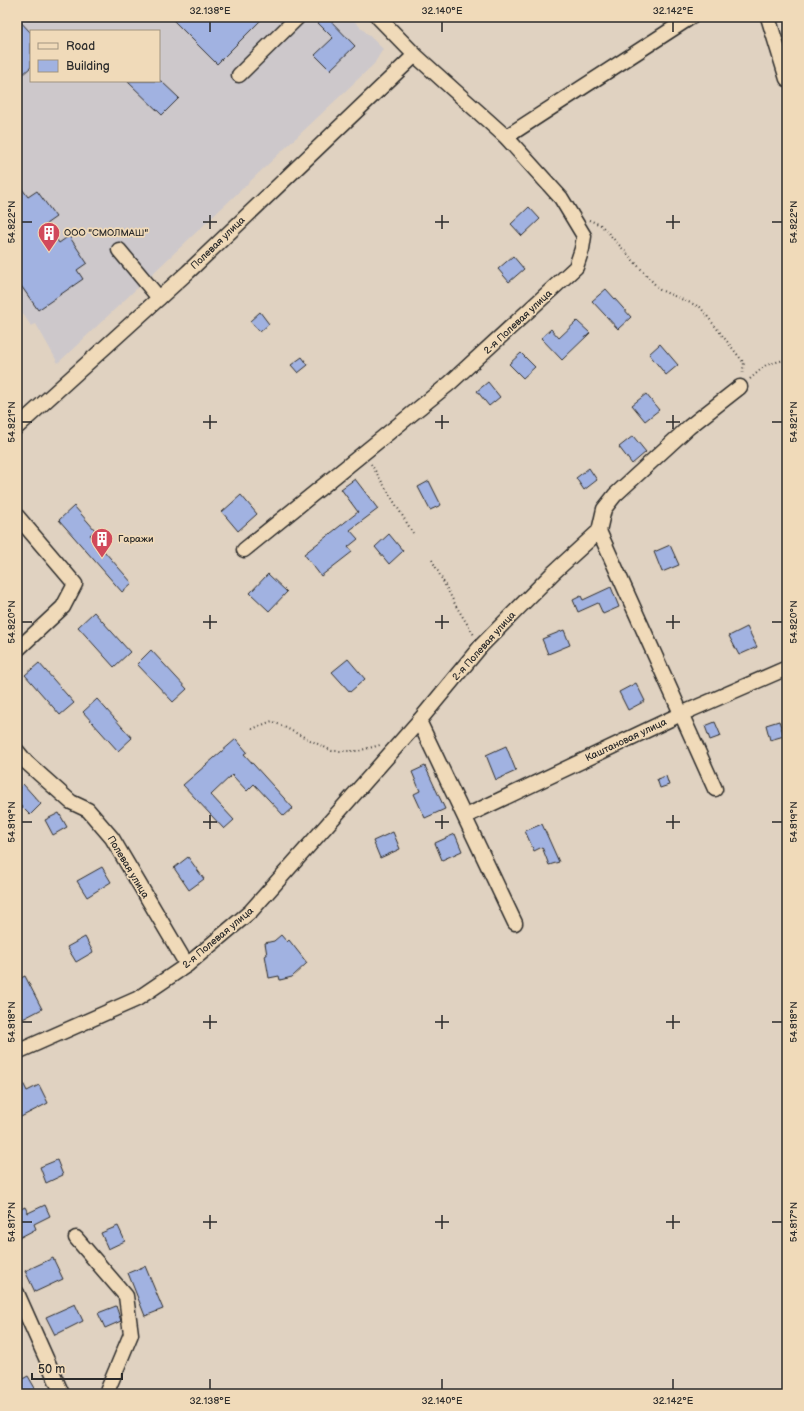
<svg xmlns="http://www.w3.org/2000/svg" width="804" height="1411" font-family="'Balsamiq Sans',sans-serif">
<rect width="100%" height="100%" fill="#e0d2c1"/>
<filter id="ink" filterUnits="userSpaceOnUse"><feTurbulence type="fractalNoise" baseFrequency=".025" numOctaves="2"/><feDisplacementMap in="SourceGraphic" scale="8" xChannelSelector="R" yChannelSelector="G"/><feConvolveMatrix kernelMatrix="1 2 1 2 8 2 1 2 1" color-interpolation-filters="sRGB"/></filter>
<g filter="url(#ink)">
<path fill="#cdc8cb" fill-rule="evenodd" d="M17 17H350L383 49 374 64 58 363 36 324 31 326 17 305ZM31 31H159V81H31Z"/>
<g fill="#a1b2e1" stroke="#2b2b2b">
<polygon points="170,17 264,17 217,64"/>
<polygon points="312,17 327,17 355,46 330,70 315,55 333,38"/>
<polygon points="17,18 31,33 31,67 22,75 17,69"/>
<polygon points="127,81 161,81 179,98 162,115"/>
<polygon points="17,182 28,197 37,191 56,217 46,224 59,243 69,236 87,263 77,270 83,279 38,310 17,280"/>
<polygon points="529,207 540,219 522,236 511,224"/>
<polygon points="513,256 524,269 509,282 498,269"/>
<polygon points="606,289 631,317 618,329 592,301"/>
<polygon points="260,312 269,324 260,332 250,321"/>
<polygon points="577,321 590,333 562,360 541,338 551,329 559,338"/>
<polygon points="660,344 678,365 666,375 649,354"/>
<polygon points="521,353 535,367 523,378 509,364"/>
<polygon points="302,357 308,365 298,373 291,365"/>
<polygon points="488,382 500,397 489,406 477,391"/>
<polygon points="646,394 659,410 645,421 632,405"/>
<polygon points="633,436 646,452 632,464 619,447"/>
<polygon points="589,468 597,480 584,490 576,478"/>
<polygon points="355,479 378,509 350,530 358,539 348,547 352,552 321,576 304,554 358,512 341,489"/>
<polygon points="429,481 441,505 430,510 418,487"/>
<polygon points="241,495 257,514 238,531 222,512"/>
<polygon points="74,506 95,530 90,535 132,583 122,592 59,520"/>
<polygon points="389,534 403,551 389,564 375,547"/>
<polygon points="670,545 679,565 662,572 654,552"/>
<polygon points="268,574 287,592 269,611 250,593"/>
<polygon points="611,587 619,607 603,614 598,603 578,612 573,600 581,596 583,600"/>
<polygon points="94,612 130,652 114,667 78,627"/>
<polygon points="747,627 757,647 739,655 729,636"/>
<polygon points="564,630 570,645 548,654 542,639"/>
<polygon points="151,650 187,689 173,702 137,664"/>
<polygon points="348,659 365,679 350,692 332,672"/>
<polygon points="39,663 74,703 60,715 25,675"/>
<polygon points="636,683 645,701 628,710 619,692"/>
<polygon points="97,699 132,738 118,751 83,712"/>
<polygon points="779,721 784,736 770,740 766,725"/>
<polygon points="715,722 721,736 710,740 705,726"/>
<polygon points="236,739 247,752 244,754 293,808 284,816 254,784 247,791 232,775 211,795 234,820 224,829 183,785"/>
<polygon points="506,746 516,771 496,780 486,755"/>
<polygon points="425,766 445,809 425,818 414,794 420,791 412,772"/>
<polygon points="666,776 669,785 660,788 657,779"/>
<polygon points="23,784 41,804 30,815 17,802 17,790"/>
<polygon points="59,813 67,827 53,835 45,820"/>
<polygon points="542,824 559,862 549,865 542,847 534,851 525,831"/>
<polygon points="393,832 400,849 380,858 373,841"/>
<polygon points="455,834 462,851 442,860 435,843"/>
<polygon points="188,857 204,879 189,890 174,868"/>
<polygon points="102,867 111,882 87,897 77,881"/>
<polygon points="281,935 287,942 289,940 307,963 292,977 280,980 279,976 269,978 265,955 267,955 265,943 274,941"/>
<polygon points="85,937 93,952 76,962 67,947"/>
<polygon points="25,976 42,1009 17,1022 17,980"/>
<polygon points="17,1071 27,1091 39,1085 48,1103 17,1119"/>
<polygon points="57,1160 63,1175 46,1183 40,1167"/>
<polygon points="45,1205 50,1216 34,1224 36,1229 17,1239 17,1211 25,1207 28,1213"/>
<polygon points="118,1226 125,1241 108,1249 101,1233"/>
<polygon points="53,1258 63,1279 35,1292 25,1271"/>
<polygon points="145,1266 163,1309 145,1316 128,1273"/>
<polygon points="75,1304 83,1321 55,1335 46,1317"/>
<polygon points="116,1306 121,1321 105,1328 98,1313"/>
<polygon points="28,1376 36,1390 28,1394 17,1394 17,1382"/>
</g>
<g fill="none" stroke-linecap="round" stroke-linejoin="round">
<g stroke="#2b2b2b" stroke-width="17">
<g id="minor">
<polyline points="768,17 787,79"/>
<polyline points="239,75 298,17"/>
<polyline points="506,137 691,17"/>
<polyline points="119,250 159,298"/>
<polyline points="17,427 188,272 415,55"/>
<polyline points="17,516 75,584 63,607 17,650"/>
<polyline points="599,531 715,789"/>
<polyline points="244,550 450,383 576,267 582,249 584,236 561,198 506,137 415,55 378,17"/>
<polyline points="419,721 515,923"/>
<polyline points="17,751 26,762 71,802 88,810 112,838 187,965"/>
<polyline points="466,816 681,714 787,668"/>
<polyline points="17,1052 137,999 187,965 251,911 419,721 481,646 553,573 599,531 604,509 615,495 689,427 740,387"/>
<polyline points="76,1238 126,1296 131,1334 106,1394"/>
<polyline points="17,1293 62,1394"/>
</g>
</g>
<g stroke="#2b2b2b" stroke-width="2" stroke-dasharray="1 3" stroke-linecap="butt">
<polyline points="589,220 601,225 660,290 700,307 744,363 742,375"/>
<polyline points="750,379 766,365 787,359"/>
<polyline points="371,464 413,533"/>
<polyline points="432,560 456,606 474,635"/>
<polyline points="252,729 272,721 332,751 358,751 380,745"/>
</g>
<use href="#minor" stroke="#f0dab9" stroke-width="14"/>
</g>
</g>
<path fill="none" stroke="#2b2b2b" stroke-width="1.5" d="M210 22V32M442 22V32M673 22V32M210 215V229M442 215V229M673 215V229M22 222H32M203 222H217M435 222H449M666 222H680M772 222H782M210 415V429M442 415V429M673 415V429M22 422H32M203 422H217M435 422H449M666 422H680M772 422H782M210 615V629M442 615V629M673 615V629M22 622H32M203 622H217M435 622H449M666 622H680M772 622H782M210 815V829M442 815V829M673 815V829M22 822H32M203 822H217M435 822H449M666 822H680M772 822H782M210 1015V1029M442 1015V1029M673 1015V1029M22 1022H32M203 1022H217M435 1022H449M666 1022H680M772 1022H782M210 1215V1229M442 1215V1229M673 1215V1229M22 1222H32M203 1222H217M435 1222H449M666 1222H680M772 1222H782M210 1379V1389M442 1379V1389M673 1379V1389"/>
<defs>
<g id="building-pin" transform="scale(1.15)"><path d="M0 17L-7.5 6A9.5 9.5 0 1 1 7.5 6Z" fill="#d1495b" stroke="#f0dab9"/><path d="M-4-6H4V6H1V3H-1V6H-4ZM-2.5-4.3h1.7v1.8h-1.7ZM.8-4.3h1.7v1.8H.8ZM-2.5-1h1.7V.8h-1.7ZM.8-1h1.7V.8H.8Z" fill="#fff"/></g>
</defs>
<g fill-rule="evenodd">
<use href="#building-pin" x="49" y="233"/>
<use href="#building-pin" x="102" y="539"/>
</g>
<g text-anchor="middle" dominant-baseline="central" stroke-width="3.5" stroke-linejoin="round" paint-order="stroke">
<g font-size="10" fill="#2b2b2b" stroke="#f0dab9" text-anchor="start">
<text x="64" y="233">ООО "СМОЛМАШ"</text>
<text x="118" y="539">Гаражи</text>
</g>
<g font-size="10" fill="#2b2b2b" stroke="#f0dab9">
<text transform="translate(218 243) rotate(-44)">Полевая улица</text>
<text transform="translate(518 322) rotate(-43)">2-я Полевая улица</text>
<text transform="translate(484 646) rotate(-48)">2-я Полевая улица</text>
<text transform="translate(626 740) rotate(-25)">Каштановая улица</text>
<text transform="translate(128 867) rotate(59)">Полевая улица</text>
<text transform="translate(218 938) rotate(-40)">2-я Полевая улица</text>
</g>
</g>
<rect width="804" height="1411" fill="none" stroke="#f0dab9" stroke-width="44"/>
<rect x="30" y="30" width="130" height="52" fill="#f0dab9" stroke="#a19480"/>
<rect x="38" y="43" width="20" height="6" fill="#f0dab9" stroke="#a19480"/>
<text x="66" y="50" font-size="12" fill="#2b2b2b">Road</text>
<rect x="38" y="60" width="20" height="12" fill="#a1b2e1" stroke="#a19480"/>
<text x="66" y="70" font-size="12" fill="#2b2b2b">Building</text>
<path d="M32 1373v6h90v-6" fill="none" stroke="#2b2b2b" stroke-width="2"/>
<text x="38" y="1373" font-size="12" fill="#2b2b2b" stroke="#f0dab9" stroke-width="3" paint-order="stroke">50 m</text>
<rect x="22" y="22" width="760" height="1367" fill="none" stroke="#2b2b2b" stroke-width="1.5"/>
<g font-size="10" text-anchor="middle" fill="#2b2b2b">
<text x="210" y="14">32.138°E</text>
<text x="442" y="14">32.140°E</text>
<text x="673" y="14">32.142°E</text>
<text transform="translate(11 222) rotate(-90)" y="4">54.822°N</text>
<text transform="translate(793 222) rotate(-90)" y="4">54.822°N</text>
<text transform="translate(11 422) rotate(-90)" y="4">54.821°N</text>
<text transform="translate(793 422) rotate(-90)" y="4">54.821°N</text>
<text transform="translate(11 622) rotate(-90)" y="4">54.820°N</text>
<text transform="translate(793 622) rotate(-90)" y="4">54.820°N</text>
<text transform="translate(11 822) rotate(-90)" y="4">54.819°N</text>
<text transform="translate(793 822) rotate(-90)" y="4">54.819°N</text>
<text transform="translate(11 1022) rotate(-90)" y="4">54.818°N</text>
<text transform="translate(793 1022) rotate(-90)" y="4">54.818°N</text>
<text transform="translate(11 1222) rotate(-90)" y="4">54.817°N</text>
<text transform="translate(793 1222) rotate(-90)" y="4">54.817°N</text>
<text x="210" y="1404">32.138°E</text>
<text x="442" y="1404">32.140°E</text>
<text x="673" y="1404">32.142°E</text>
</g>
</svg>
